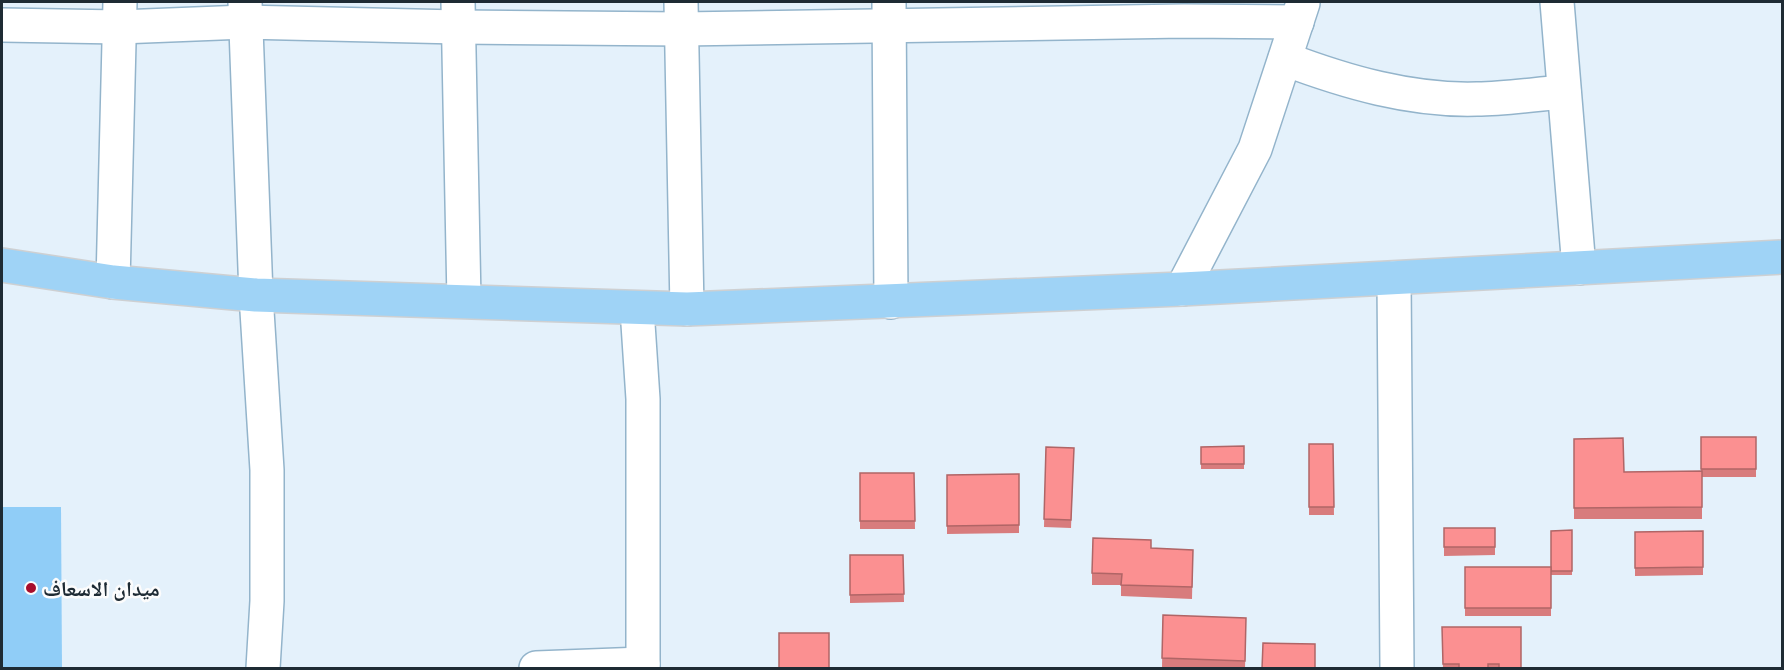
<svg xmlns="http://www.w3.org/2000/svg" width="1784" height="670" font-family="Inter,'Noto Naskh Arabic',sans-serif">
<rect width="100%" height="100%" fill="#e4f1fb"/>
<polygon fill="#90cdf7" points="2,507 61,507 62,668 2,668"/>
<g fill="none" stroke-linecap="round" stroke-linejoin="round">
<g stroke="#93b4cb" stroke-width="36">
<g id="minor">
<polyline points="245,2 256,295 267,470 267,601 263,668"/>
<polyline points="458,2 464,301"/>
<polyline points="681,2 687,309"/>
<polyline points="889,2 891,302"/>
<polyline points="1557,2 1579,268"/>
<polyline points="2,25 120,27 245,22 458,27 682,29 1184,21 1297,22"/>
<path d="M1285 59C1346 82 1411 101 1477 99 1506 99 1535 94 1564 92"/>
<polyline points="1394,278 1397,668"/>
<polyline points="113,282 120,2"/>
<polyline points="1182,289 1255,149 1303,3"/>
<polyline points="637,309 643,399 643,668"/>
<polyline points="536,668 643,664"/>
</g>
</g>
<g stroke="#ced0d2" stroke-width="36">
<polyline id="trunk" points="2,265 113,282 256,295 687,309 1182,289 1782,257"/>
</g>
<use href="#minor" stroke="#fff" stroke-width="33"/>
<use href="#trunk" stroke="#9fd3f6" stroke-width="33"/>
</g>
<g fill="#d87c7d">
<polygon points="1701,437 1756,437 1756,477 1702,477 1702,519 1574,519 1574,439 1624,472 1701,471"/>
<polygon points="1309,444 1333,444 1334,515 1309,515"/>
<polygon points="1244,446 1244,469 1201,469 1201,447"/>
<polygon points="1046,447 1074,448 1071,528 1044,527"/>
<polygon points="860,473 914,473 915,529 860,529"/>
<polygon points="1019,474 1019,533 947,534 947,475"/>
<polygon points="1444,528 1495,528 1495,555 1444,556"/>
<polygon points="1572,530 1572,575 1551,575 1551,616 1465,616 1465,567 1551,567"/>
<polygon points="1703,531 1703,575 1635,576 1635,532"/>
<polygon points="1151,548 1193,550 1192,599 1121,596 1121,585 1092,585 1092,573"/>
<polygon points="850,555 903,555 904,602 850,603"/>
<polygon points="1163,615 1246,618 1245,669 1162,667"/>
<polygon points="1442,627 1521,669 1443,669"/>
</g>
<g fill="#fb9091" stroke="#b06566" stroke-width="1.5">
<rect x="1701" y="437" width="55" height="32"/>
<polygon points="1623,438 1624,472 1702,471 1702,507 1574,508 1574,439"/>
<polygon points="1309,444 1333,444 1334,507 1309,507"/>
<polygon points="1244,446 1244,464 1201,464 1201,447"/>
<polygon points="1046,447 1074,448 1071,520 1044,519"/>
<polygon points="860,473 914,473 915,521 860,521"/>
<polygon points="1019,474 1019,525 947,526 947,475"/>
<rect x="1444" y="528" width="51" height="19"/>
<polygon points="1572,530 1572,571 1551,571 1551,531"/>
<polygon points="1703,531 1703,567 1635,568 1635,532"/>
<polygon points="1093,538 1151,540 1151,548 1193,550 1192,587 1121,585 1122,574 1092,573"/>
<polygon points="850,555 903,555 904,594 850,595"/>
<rect x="1465" y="567" width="86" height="41"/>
<polygon points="1163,615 1246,618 1245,661 1162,658"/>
<polygon points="1442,627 1521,627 1521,669 1499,669 1499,664 1488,664 1488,669 1459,669 1459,664 1443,664"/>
<rect x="779" y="633" width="50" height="36"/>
<polygon points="1263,643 1315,644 1315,669 1262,669"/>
</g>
<circle fill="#a70e2c" stroke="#fcfcfc" stroke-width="2" cx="31" cy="588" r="6"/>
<g text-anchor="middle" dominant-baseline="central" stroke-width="5" stroke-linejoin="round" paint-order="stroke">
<g font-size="21" font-weight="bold" fill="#1e2b34" stroke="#fcfcfc" text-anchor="start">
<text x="43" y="588">ميدان الاسعاف</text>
</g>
</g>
<rect width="1784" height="670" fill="none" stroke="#1e2b34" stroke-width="6"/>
</svg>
